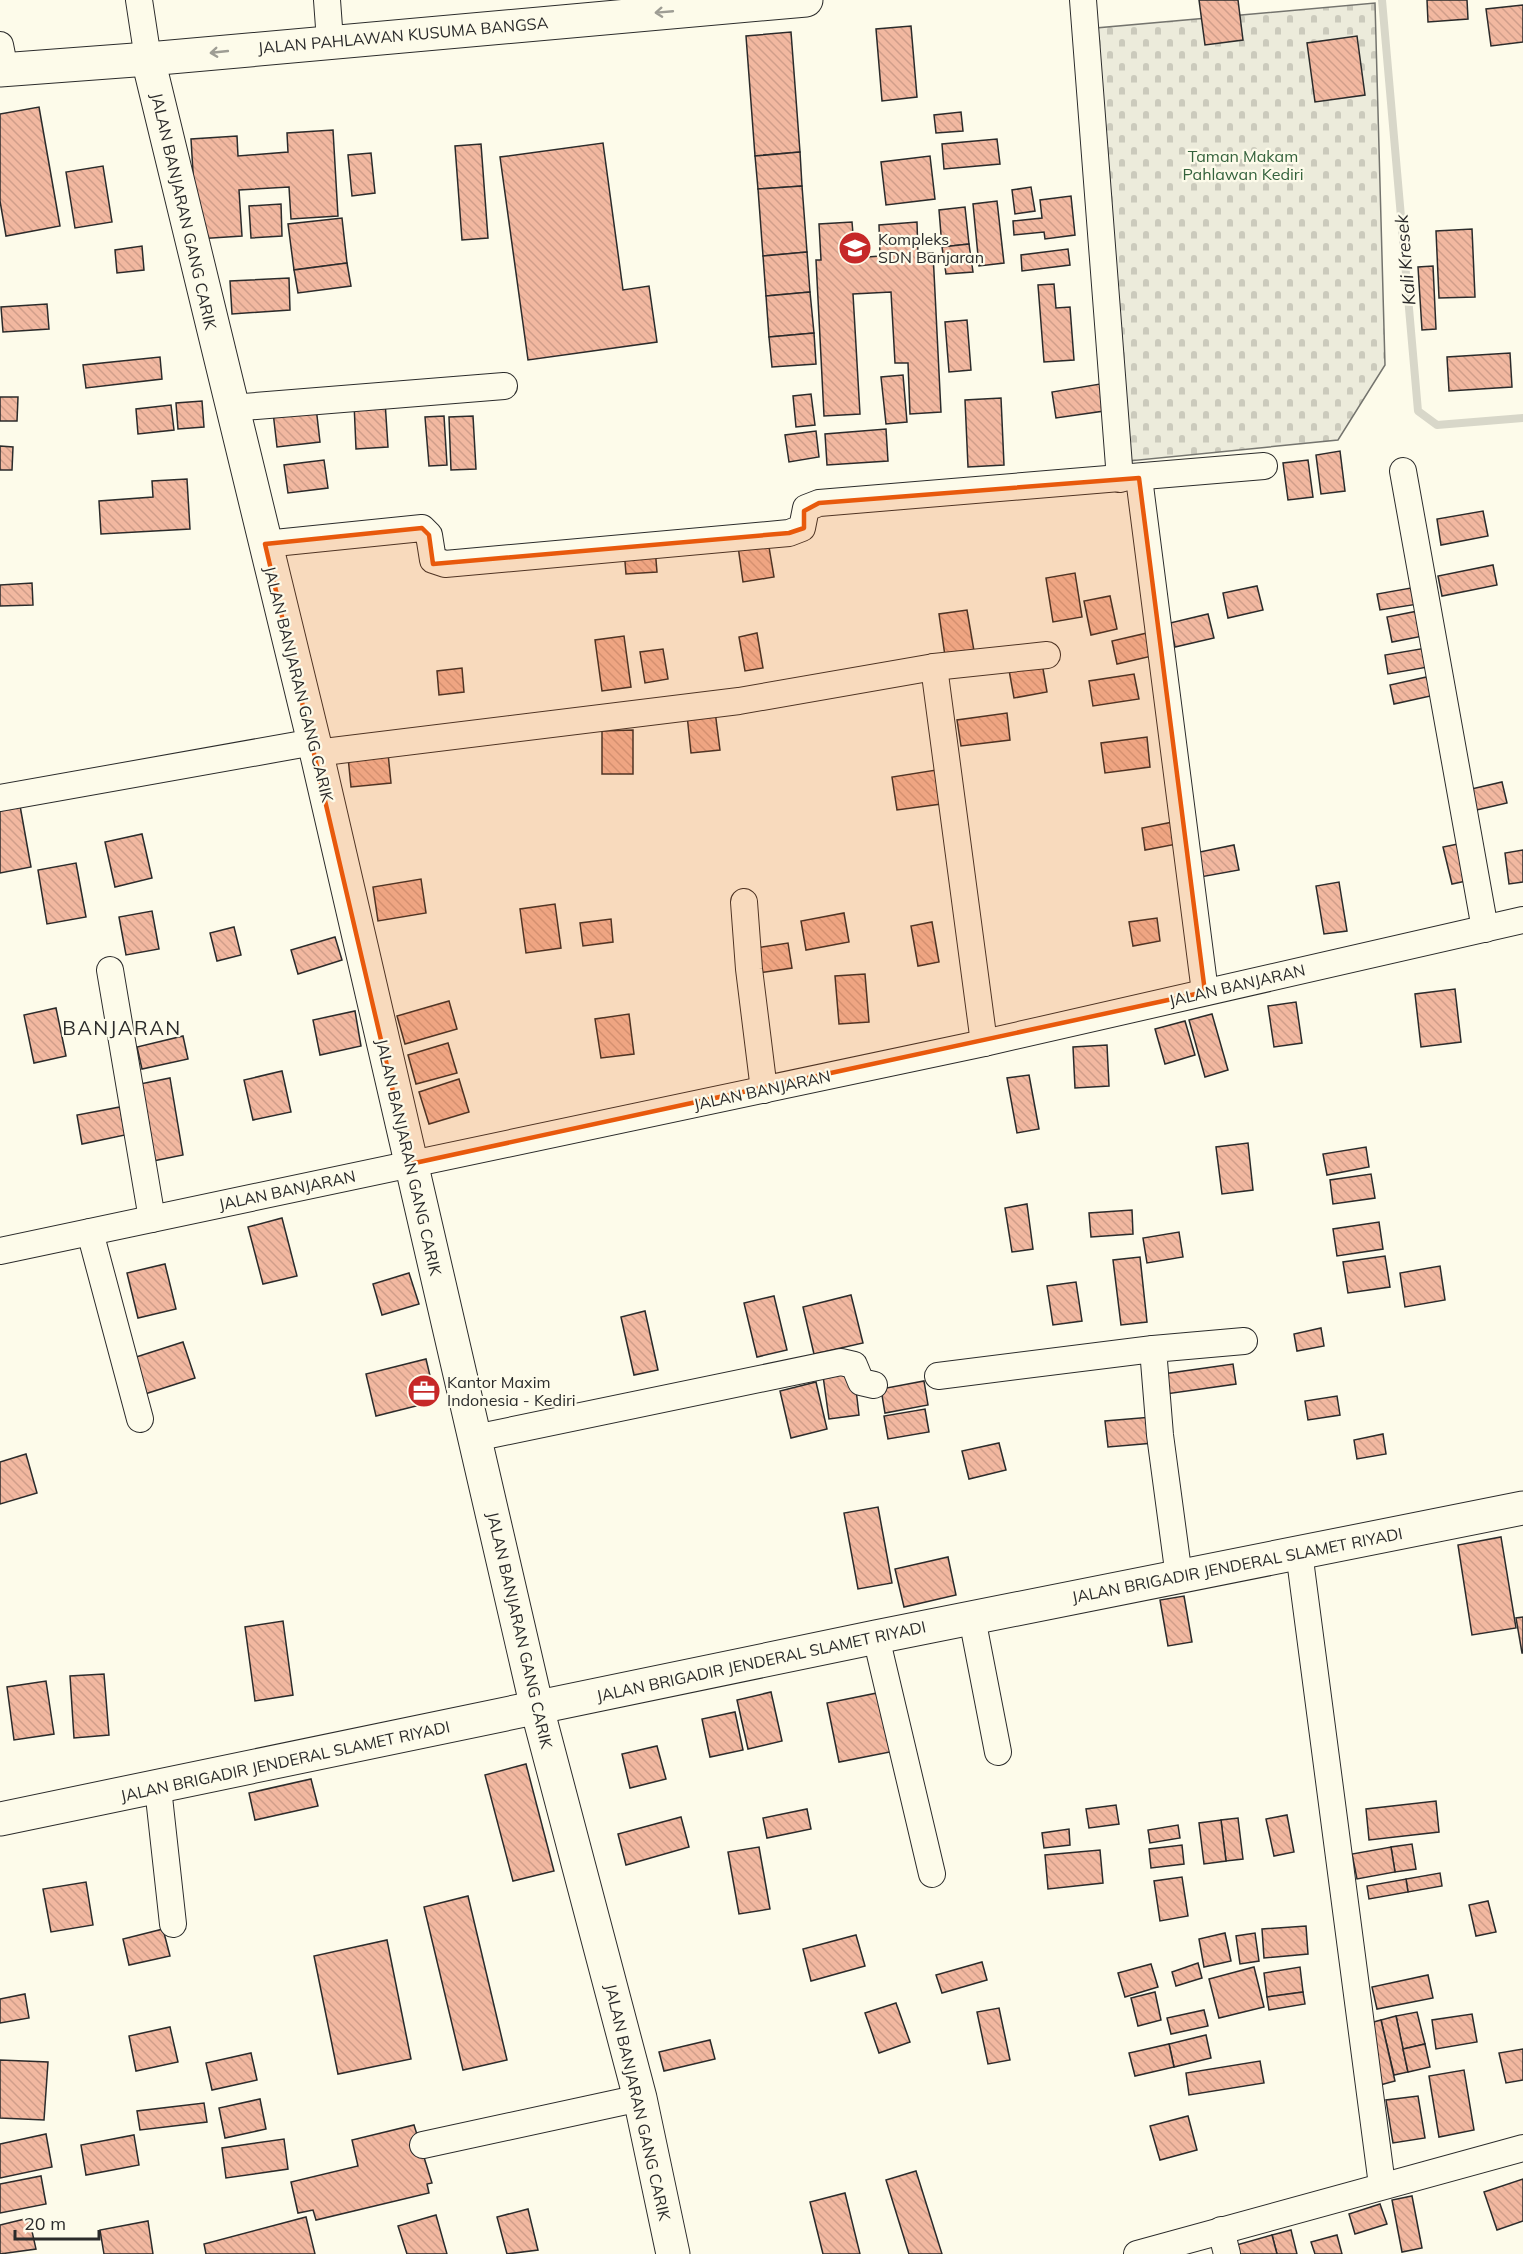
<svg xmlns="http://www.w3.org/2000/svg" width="1523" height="2254" font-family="Mulish,sans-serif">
<defs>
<pattern id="cemetery-stones" width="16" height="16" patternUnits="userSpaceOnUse" patternTransform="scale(1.5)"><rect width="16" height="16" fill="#ecebdb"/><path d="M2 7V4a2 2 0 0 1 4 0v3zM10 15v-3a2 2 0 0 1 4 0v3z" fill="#cbcabc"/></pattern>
<pattern id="building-back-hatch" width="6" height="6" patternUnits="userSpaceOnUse" patternTransform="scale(1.5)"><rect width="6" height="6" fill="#f2b8a0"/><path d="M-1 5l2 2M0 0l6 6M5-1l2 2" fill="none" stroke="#d09e8a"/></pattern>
</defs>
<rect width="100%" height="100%" fill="#fdfbea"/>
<polygon fill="url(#cemetery-stones)" stroke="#74746e" stroke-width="1.5" points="1375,3 1385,365 1338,440 1129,461 1096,28"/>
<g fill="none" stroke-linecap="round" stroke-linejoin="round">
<polyline stroke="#d8d7c9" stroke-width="8" points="1382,0 1418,411 1437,425 1523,418"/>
</g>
<g fill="url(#building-back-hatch)" stroke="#2b2b2b" stroke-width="1.5">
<polygon points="1199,0 1238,0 1243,40 1205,45"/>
<polygon points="1427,0 1467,0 1468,19 1428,22"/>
<polygon points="1523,5 1523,42 1491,46 1486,9"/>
<polygon points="911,26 917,97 882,101 876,29"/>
<polygon points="791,32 800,152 755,156 746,36"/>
<polygon points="1357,36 1365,95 1315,102 1307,43"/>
<polygon points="39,107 60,226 6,236 0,201 0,114"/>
<polygon points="961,112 963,131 936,133 934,115"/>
<polygon points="333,130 338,216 291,219 289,187 239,190 242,236 197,239 191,139 237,136 238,156 288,152 287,133"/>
<polygon points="997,139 1000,164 944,169 942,144"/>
<polygon points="603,143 623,290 649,286 657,342 528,360 500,157"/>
<polygon points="481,144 488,238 462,240 455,146"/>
<polygon points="800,152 802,186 758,189 755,156"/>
<polygon points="371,153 375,193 352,196 348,155"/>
<polygon points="930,156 935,199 886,205 881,162"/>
<polygon points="103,166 112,222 75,228 66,172"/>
<polygon points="802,186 807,252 763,256 758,189"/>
<polygon points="1031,187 1035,211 1015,214 1012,190"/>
<polygon points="1071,196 1075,235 1045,239 1044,232 1014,235 1013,221 1042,218 1040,200"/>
<polygon points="997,201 1004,263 979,266 973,204"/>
<polygon points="281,204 282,236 251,238 249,206"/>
<polygon points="965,207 969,244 942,247 939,210"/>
<polygon points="342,218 347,263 294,270 288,224"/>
<polygon points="852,222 855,258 880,256 879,225 917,222 918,254 933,253 941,412 910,414 908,363 895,363 891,292 853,294 860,414 824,416 816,260 821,260 819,224"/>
<polygon points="1472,229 1475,297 1439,298 1436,231"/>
<polygon points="969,244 973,272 946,274 942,247"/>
<polygon points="142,246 144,270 117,273 115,250"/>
<polygon points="1068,249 1070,265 1022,271 1021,255"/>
<polygon points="807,252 810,292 766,296 763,256"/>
<polygon points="347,263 351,286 298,293 294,270"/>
<polygon points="1433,266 1436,329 1422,330 1418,267"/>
<polygon points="289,278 290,310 232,314 230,281"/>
<polygon points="1054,284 1056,308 1070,307 1074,360 1044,362 1038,285"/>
<polygon points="810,292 814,333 769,337 766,296"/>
<polygon points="47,304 49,329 3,332 1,307"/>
<polygon points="967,320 971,370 949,372 945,322"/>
<polygon points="814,333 816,364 772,367 769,337"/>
<polygon points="1510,353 1512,387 1449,391 1447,357"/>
<polygon points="160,357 162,379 86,388 83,365"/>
<polygon points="903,375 907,422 886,424 881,377"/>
<polygon points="1100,384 1104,411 1056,418 1052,392"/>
<polygon points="811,394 815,425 796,427 793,396"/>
<polygon points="0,397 18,397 17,421 0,421"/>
<polygon points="1001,398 1004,465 968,467 965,400"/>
<polygon points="202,401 204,427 178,429 176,403"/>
<polygon points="385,401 388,447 356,449 354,403"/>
<polygon points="171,405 174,430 138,434 136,409"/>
<polygon points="316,407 320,442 277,447 273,412"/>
<polygon points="444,416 447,465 429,466 425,417"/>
<polygon points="473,416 476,469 451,470 449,417"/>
<polygon points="886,429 888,461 827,465 825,434"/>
<polygon points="816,431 819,457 789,462 785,435"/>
<polygon points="0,446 13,447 12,470 0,470"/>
<polygon points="1340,451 1345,491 1321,494 1316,455"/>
<polygon points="324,460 328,488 288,493 284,465"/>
<polygon points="1308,460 1313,497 1288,500 1283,463"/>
<polygon points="187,479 190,529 101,534 99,501 153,497 152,481"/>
<polygon points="1483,511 1488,536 1441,545 1437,519"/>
<polygon points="768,541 774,577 743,582 738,546"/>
<polygon points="655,548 657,572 626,574 624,550"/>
<polygon points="1493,565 1497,585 1442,596 1438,576"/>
<polygon points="1075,573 1082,617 1053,622 1046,578"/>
<polygon points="32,583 33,605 0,606 0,585"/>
<polygon points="1257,586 1263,610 1228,618 1223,593"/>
<polygon points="1422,586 1425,603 1380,610 1377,594"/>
<polygon points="1110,596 1117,629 1091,635 1084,601"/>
<polygon points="967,610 974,651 945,656 939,614"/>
<polygon points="1418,611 1423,636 1392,642 1387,617"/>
<polygon points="1208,614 1214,638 1175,647 1170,623"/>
<polygon points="757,633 763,668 745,671 739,637"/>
<polygon points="1147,633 1152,656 1117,664 1112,641"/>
<polygon points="624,636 631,687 602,691 595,640"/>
<polygon points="1426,648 1428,667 1388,674 1385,655"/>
<polygon points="663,649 668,679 645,683 640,652"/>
<polygon points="1042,663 1047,692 1014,698 1009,670"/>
<polygon points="462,668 464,692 439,695 437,671"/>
<polygon points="1134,674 1139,699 1093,706 1089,681"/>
<polygon points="1431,676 1435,695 1394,704 1390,685"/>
<polygon points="715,711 720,750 691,753 687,715"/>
<polygon points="1007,713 1010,740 961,746 957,720"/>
<polygon points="633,730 633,774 602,774 602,731"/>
<polygon points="1147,737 1150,767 1105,773 1101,743"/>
<polygon points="388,753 391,783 351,787 348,757"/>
<polygon points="936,770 941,804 897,810 892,777"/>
<polygon points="1502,782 1507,803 1472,811 1467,790"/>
<polygon points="19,800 31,867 0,873 0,803"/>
<polygon points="1173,822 1177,844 1145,850 1142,828"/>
<polygon points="142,834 152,878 115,887 105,842"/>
<polygon points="1463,843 1471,880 1452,884 1443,847"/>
<polygon points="1234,845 1239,870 1195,878 1190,854"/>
<polygon points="1523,850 1523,882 1509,884 1505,853"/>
<polygon points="76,863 86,917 47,924 38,870"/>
<polygon points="421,879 426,913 378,921 373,887"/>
<polygon points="1339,882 1347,931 1324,934 1316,886"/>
<polygon points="555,904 561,948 526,953 520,909"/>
<polygon points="152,911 159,949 126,955 119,917"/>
<polygon points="844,913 849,942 806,950 801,921"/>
<polygon points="1157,918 1160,941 1133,946 1129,922"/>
<polygon points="611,919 613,942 583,946 580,923"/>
<polygon points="932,922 939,962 918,966 911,926"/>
<polygon points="234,927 241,955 217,961 210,933"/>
<polygon points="335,937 342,960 298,974 291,950"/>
<polygon points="788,943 792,968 759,973 755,948"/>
<polygon points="865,974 869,1022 839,1024 835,976"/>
<polygon points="1455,989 1461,1042 1421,1047 1415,994"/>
<polygon points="449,1001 457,1029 405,1044 397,1016"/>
<polygon points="1296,1002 1302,1043 1274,1047 1268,1006"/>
<polygon points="56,1008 66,1056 34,1063 24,1015"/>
<polygon points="355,1011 361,1046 320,1055 313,1020"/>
<polygon points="629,1014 634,1054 601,1058 595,1019"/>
<polygon points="1212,1014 1228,1070 1205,1077 1189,1020"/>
<polygon points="1185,1021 1195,1055 1165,1064 1155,1029"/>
<polygon points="183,1036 188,1059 142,1069 137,1047"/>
<polygon points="448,1043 457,1073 416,1084 408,1055"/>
<polygon points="1107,1045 1109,1086 1075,1088 1073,1047"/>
<polygon points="282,1071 291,1112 253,1120 244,1080"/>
<polygon points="1029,1075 1039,1129 1017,1133 1007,1078"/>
<polygon points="170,1078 183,1155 148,1162 135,1085"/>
<polygon points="459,1079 469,1112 429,1124 419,1092"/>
<polygon points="120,1107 125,1135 82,1144 77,1115"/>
<polygon points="1248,1143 1253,1190 1222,1194 1216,1147"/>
<polygon points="1366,1147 1369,1167 1327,1175 1323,1154"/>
<polygon points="1371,1174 1375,1198 1333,1204 1330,1180"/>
<polygon points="1027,1204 1033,1249 1012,1252 1005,1208"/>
<polygon points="1132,1210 1133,1234 1091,1237 1089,1213"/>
<polygon points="282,1218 297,1276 263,1284 248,1227"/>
<polygon points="1379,1222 1383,1249 1337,1256 1333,1229"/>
<polygon points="1179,1232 1183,1257 1147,1263 1143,1238"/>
<polygon points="1385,1256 1390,1287 1348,1293 1343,1262"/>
<polygon points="1140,1257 1147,1322 1121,1325 1113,1260"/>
<polygon points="165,1264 176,1309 138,1318 127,1273"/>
<polygon points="1440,1266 1445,1300 1405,1307 1400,1273"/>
<polygon points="409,1273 419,1304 382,1315 373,1284"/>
<polygon points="1076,1282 1082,1321 1053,1325 1047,1286"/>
<polygon points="851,1295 863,1343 814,1354 803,1307"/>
<polygon points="774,1296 787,1350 757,1357 744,1303"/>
<polygon points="645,1311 658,1370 634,1375 621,1317"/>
<polygon points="1321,1328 1324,1346 1297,1351 1294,1334"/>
<polygon points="183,1342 195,1378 145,1394 133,1358"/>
<polygon points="426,1359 436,1401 376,1416 366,1374"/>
<polygon points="1233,1364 1236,1384 1166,1394 1163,1374"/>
<polygon points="854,1372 859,1415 829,1419 823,1376"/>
<polygon points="924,1381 928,1405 885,1413 881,1389"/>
<polygon points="816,1382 827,1429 791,1438 780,1391"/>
<polygon points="1337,1396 1340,1415 1308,1420 1305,1401"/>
<polygon points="925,1409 929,1432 888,1439 884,1416"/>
<polygon points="1152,1417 1154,1443 1108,1447 1105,1421"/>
<polygon points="1383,1434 1386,1454 1357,1459 1354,1440"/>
<polygon points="999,1443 1006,1470 969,1479 962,1451"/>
<polygon points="26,1454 37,1493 0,1504 0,1462"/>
<polygon points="878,1507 892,1583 858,1589 844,1513"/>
<polygon points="1501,1537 1516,1628 1472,1635 1458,1545"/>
<polygon points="948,1557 956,1595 904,1607 895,1569"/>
<polygon points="1184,1596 1192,1642 1168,1646 1160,1600"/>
<polygon points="1523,1617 1523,1653 1522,1653 1516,1618"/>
<polygon points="283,1621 293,1695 255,1701 245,1627"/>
<polygon points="104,1674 109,1735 74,1738 70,1676"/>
<polygon points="46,1681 54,1734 14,1740 7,1687"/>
<polygon points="771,1692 782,1741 748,1749 737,1700"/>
<polygon points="882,1692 895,1751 839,1762 827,1703"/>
<polygon points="735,1712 743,1750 710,1757 702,1719"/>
<polygon points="657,1746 666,1779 630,1788 622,1754"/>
<polygon points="526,1764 554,1871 513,1881 485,1775"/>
<polygon points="311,1779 318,1806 255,1820 249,1793"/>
<polygon points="1436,1801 1439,1832 1369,1840 1366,1809"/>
<polygon points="1116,1805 1119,1824 1089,1828 1086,1809"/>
<polygon points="807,1809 811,1829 767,1838 763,1818"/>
<polygon points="1287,1815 1294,1852 1274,1856 1266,1819"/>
<polygon points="681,1817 689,1847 626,1865 618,1834"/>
<polygon points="1238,1818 1243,1859 1226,1861 1221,1820"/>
<polygon points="1221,1820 1226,1861 1204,1864 1199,1823"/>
<polygon points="1178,1825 1180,1838 1150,1843 1148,1830"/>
<polygon points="1069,1829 1070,1845 1044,1848 1042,1833"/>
<polygon points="1412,1844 1416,1869 1395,1872 1391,1847"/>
<polygon points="1182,1845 1184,1864 1151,1868 1149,1849"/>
<polygon points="759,1847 770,1909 739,1914 728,1852"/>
<polygon points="1391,1847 1395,1872 1357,1879 1352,1854"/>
<polygon points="1100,1850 1103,1883 1048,1889 1045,1855"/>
<polygon points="1440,1873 1442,1886 1408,1892 1406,1879"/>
<polygon points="1182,1877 1188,1916 1160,1921 1154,1881"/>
<polygon points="1406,1879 1408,1892 1369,1899 1367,1886"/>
<polygon points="86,1882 93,1925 51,1932 43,1889"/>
<polygon points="468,1896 507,2060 463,2070 424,1907"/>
<polygon points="1488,1901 1496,1932 1476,1936 1469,1905"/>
<polygon points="1306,1926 1308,1954 1264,1958 1262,1929"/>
<polygon points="163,1929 170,1956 129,1965 123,1939"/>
<polygon points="1225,1933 1231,1961 1204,1967 1199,1939"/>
<polygon points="1255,1933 1259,1961 1240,1964 1236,1936"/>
<polygon points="856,1935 865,1966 811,1981 803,1949"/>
<polygon points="387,1940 411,2059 338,2074 314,1956"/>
<polygon points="982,1962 987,1980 942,1993 936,1975"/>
<polygon points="1198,1963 1202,1978 1176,1986 1172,1972"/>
<polygon points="1151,1964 1158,1987 1125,1997 1118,1973"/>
<polygon points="1254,1967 1264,2007 1219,2018 1209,1979"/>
<polygon points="1300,1967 1303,1992 1267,1997 1264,1973"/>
<polygon points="1428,1975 1433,1998 1377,2009 1372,1987"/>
<polygon points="1155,1992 1161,2020 1138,2026 1131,1998"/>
<polygon points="1303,1992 1305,2004 1269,2010 1267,1997"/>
<polygon points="25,1994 29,2018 0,2023 0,1999"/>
<polygon points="896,2003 910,2042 879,2053 865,2013"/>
<polygon points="999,2008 1010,2060 988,2064 977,2012"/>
<polygon points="1204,2010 1208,2026 1171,2034 1167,2018"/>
<polygon points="1417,2012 1425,2044 1403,2049 1396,2016"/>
<polygon points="1472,2014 1477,2042 1436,2049 1432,2020"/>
<polygon points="1396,2016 1408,2072 1394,2075 1381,2020"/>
<polygon points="1381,2020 1395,2081 1380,2085 1366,2024"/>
<polygon points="170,2027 178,2062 136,2071 129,2036"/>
<polygon points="1206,2035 1211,2058 1174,2067 1169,2044"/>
<polygon points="710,2040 715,2059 664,2071 659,2052"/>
<polygon points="1169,2044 1174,2067 1135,2076 1129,2053"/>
<polygon points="1425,2044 1430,2067 1408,2072 1403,2049"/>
<polygon points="1523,2049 1523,2080 1506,2083 1499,2053"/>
<polygon points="251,2053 257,2080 212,2090 206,2063"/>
<polygon points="0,2060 48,2062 44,2120 0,2118"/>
<polygon points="1260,2061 1264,2083 1189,2095 1186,2073"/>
<polygon points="1464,2070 1474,2130 1439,2137 1429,2076"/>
<polygon points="1418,2096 1425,2138 1393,2143 1386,2100"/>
<polygon points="260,2099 266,2129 225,2138 219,2108"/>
<polygon points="204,2103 207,2122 140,2130 137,2111"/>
<polygon points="1188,2116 1197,2150 1160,2160 1150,2126"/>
<polygon points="414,2125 432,2183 427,2184 429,2193 316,2220 313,2210 298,2213 291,2182 358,2166 352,2140"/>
<polygon points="46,2134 52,2167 0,2178 0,2144"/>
<polygon points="134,2135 139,2165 86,2175 81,2145"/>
<polygon points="284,2139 288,2169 226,2178 222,2148"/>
<polygon points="916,2171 942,2254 909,2254 886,2180"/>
<polygon points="41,2176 46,2204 0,2213 0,2184"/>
<polygon points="1523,2179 1523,2221 1497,2230 1484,2192"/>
<polygon points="845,2193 860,2254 823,2254 810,2202"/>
<polygon points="1412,2196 1422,2248 1402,2252 1392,2200"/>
<polygon points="1380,2204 1387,2224 1355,2234 1349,2214"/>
<polygon points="528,2209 538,2250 507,2254 497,2217"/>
<polygon points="436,2215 447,2254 407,2254 398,2226"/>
<polygon points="306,2217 315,2254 206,2254 204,2244"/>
<polygon points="29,2218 36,2249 0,2254 0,2225"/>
<polygon points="148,2221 153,2254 104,2254 100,2230"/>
<polygon points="1291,2230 1297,2254 1277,2254 1272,2235"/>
<polygon points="1272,2235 1277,2254 1235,2254 1233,2246"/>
<polygon points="1337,2235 1342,2254 1315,2254 1311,2242"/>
</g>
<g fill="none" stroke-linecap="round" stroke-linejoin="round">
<g stroke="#2b2b2b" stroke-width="28">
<g id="street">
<polyline points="139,0 148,59"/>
<polyline points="327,0 330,41"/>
<polyline points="1083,0 1120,479"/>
<polyline points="0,45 5,70"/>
<polyline points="231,408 504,386"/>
<polyline points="1403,471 1485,929"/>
<polyline points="1139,478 1205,992"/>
<polyline points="265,544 422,528 429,535 433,560 445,564 789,533 802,528 806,508 819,503 1264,466"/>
<polyline points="934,667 984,1043"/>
<polyline points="316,753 739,701 934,667 1047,655"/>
<polyline points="0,798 314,742"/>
<polyline points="744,902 749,969 764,1090"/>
<polyline points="110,970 152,1219"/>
<polyline points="90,1232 140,1419"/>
<polyline points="0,1251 984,1043 1523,920"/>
<polyline points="938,1376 1153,1349"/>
<polyline points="475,1438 841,1362 854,1365 861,1382 874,1385"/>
<polyline points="1299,1552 1382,2185"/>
<polyline points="1179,1577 1160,1435 1153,1349 1244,1341"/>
<polyline points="972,1618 998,1752"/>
<polyline points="876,1637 932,1874"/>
<polyline points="158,1788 173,1924"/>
<polyline points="423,2145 640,2098"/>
<polyline points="1221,2230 1227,2254"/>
<polyline points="1137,2254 1523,2148"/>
</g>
</g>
<g stroke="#2b2b2b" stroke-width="35">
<g id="secondary">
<polyline points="148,59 314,742 537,1708 640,2098 673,2254"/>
<polyline points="0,70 148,59 806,0"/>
<polyline points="0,1819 876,1637 1523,1508"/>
</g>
</g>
<use href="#street" stroke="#fdfbea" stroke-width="26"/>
<use href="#secondary" stroke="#fdfbea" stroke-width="33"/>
</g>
<defs><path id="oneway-shaft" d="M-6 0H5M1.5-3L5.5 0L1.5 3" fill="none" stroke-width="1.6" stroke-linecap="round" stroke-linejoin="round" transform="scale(1.5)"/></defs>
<g stroke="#9e9d94">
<use href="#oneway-shaft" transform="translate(664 12) rotate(175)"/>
<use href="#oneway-shaft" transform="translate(219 52) rotate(174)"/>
</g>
<path fill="#e8590c" fill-opacity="0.2" stroke="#e8590c" stroke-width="4.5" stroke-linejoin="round" d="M1139 478 1205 992 410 1164 265 544 422 528 429 535 433 564 789 533 804 528V511L819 503Z"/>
<defs>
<g id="school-disc" transform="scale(1.725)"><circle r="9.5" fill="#c62828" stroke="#fdfbea"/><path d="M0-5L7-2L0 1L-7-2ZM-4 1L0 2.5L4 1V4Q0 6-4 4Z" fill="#fff"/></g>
<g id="office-disc" transform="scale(1.725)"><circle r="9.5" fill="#c62828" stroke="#fdfbea"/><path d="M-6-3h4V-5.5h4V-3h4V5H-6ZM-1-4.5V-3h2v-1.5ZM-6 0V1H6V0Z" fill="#fff"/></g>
</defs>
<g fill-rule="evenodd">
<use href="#school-disc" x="855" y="248"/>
<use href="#office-disc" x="424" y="1391"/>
</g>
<g text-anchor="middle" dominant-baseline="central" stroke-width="4.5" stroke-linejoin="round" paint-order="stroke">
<g font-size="16" fill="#2b2b2b" stroke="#fdfbea">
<text transform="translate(403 35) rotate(-5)">JALAN PAHLAWAN KUSUMA BANGSA</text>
<text transform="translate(184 211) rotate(77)">JALAN BANJARAN GANG CARIK</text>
<text transform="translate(299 684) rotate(76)">JALAN BANJARAN GANG CARIK</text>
<text transform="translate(1237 985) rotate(-13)">JALAN BANJARAN</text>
<text transform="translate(762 1090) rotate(-12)">JALAN BANJARAN</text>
<text transform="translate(409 1157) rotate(77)">JALAN BANJARAN GANG CARIK</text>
<text transform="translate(287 1190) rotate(-12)">JALAN BANJARAN</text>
<text transform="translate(1237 1565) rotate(-11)">JALAN BRIGADIR JENDERAL SLAMET RIYADI</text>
<text transform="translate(520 1630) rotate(77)">JALAN BANJARAN GANG CARIK</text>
<text transform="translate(761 1661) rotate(-12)">JALAN BRIGADIR JENDERAL SLAMET RIYADI</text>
<text transform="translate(285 1761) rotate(-12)">JALAN BRIGADIR JENDERAL SLAMET RIYADI</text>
<text transform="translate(638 2102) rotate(77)">JALAN BANJARAN GANG CARIK</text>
</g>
<g font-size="16" fill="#34623c" stroke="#fdfbea">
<text x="1243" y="156">Taman Makam<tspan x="1243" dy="18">Pahlawan Kediri</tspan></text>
</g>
<g font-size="16" fill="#2b2b2b" stroke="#fdfbea" text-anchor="start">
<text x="878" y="239">Kompleks<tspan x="878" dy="18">SDN Banjaran</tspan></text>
<text x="447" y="1382">Kantor Maxim<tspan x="447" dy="18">Indonesia - Kediri</tspan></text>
</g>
<g font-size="18" font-style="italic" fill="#2b2b2b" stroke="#fdfbea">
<text transform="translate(1405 260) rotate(-95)">Kali Kresek</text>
</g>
<g font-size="20" letter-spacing="1.5" fill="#2b2b2b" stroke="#fdfbea">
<text x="122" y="1027">BANJARAN</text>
</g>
</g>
<path d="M15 2230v9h84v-9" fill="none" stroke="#2b2b2b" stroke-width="3"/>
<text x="24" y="2230" font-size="18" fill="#2b2b2b" stroke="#fdfbea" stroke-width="4.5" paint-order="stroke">20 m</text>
</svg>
